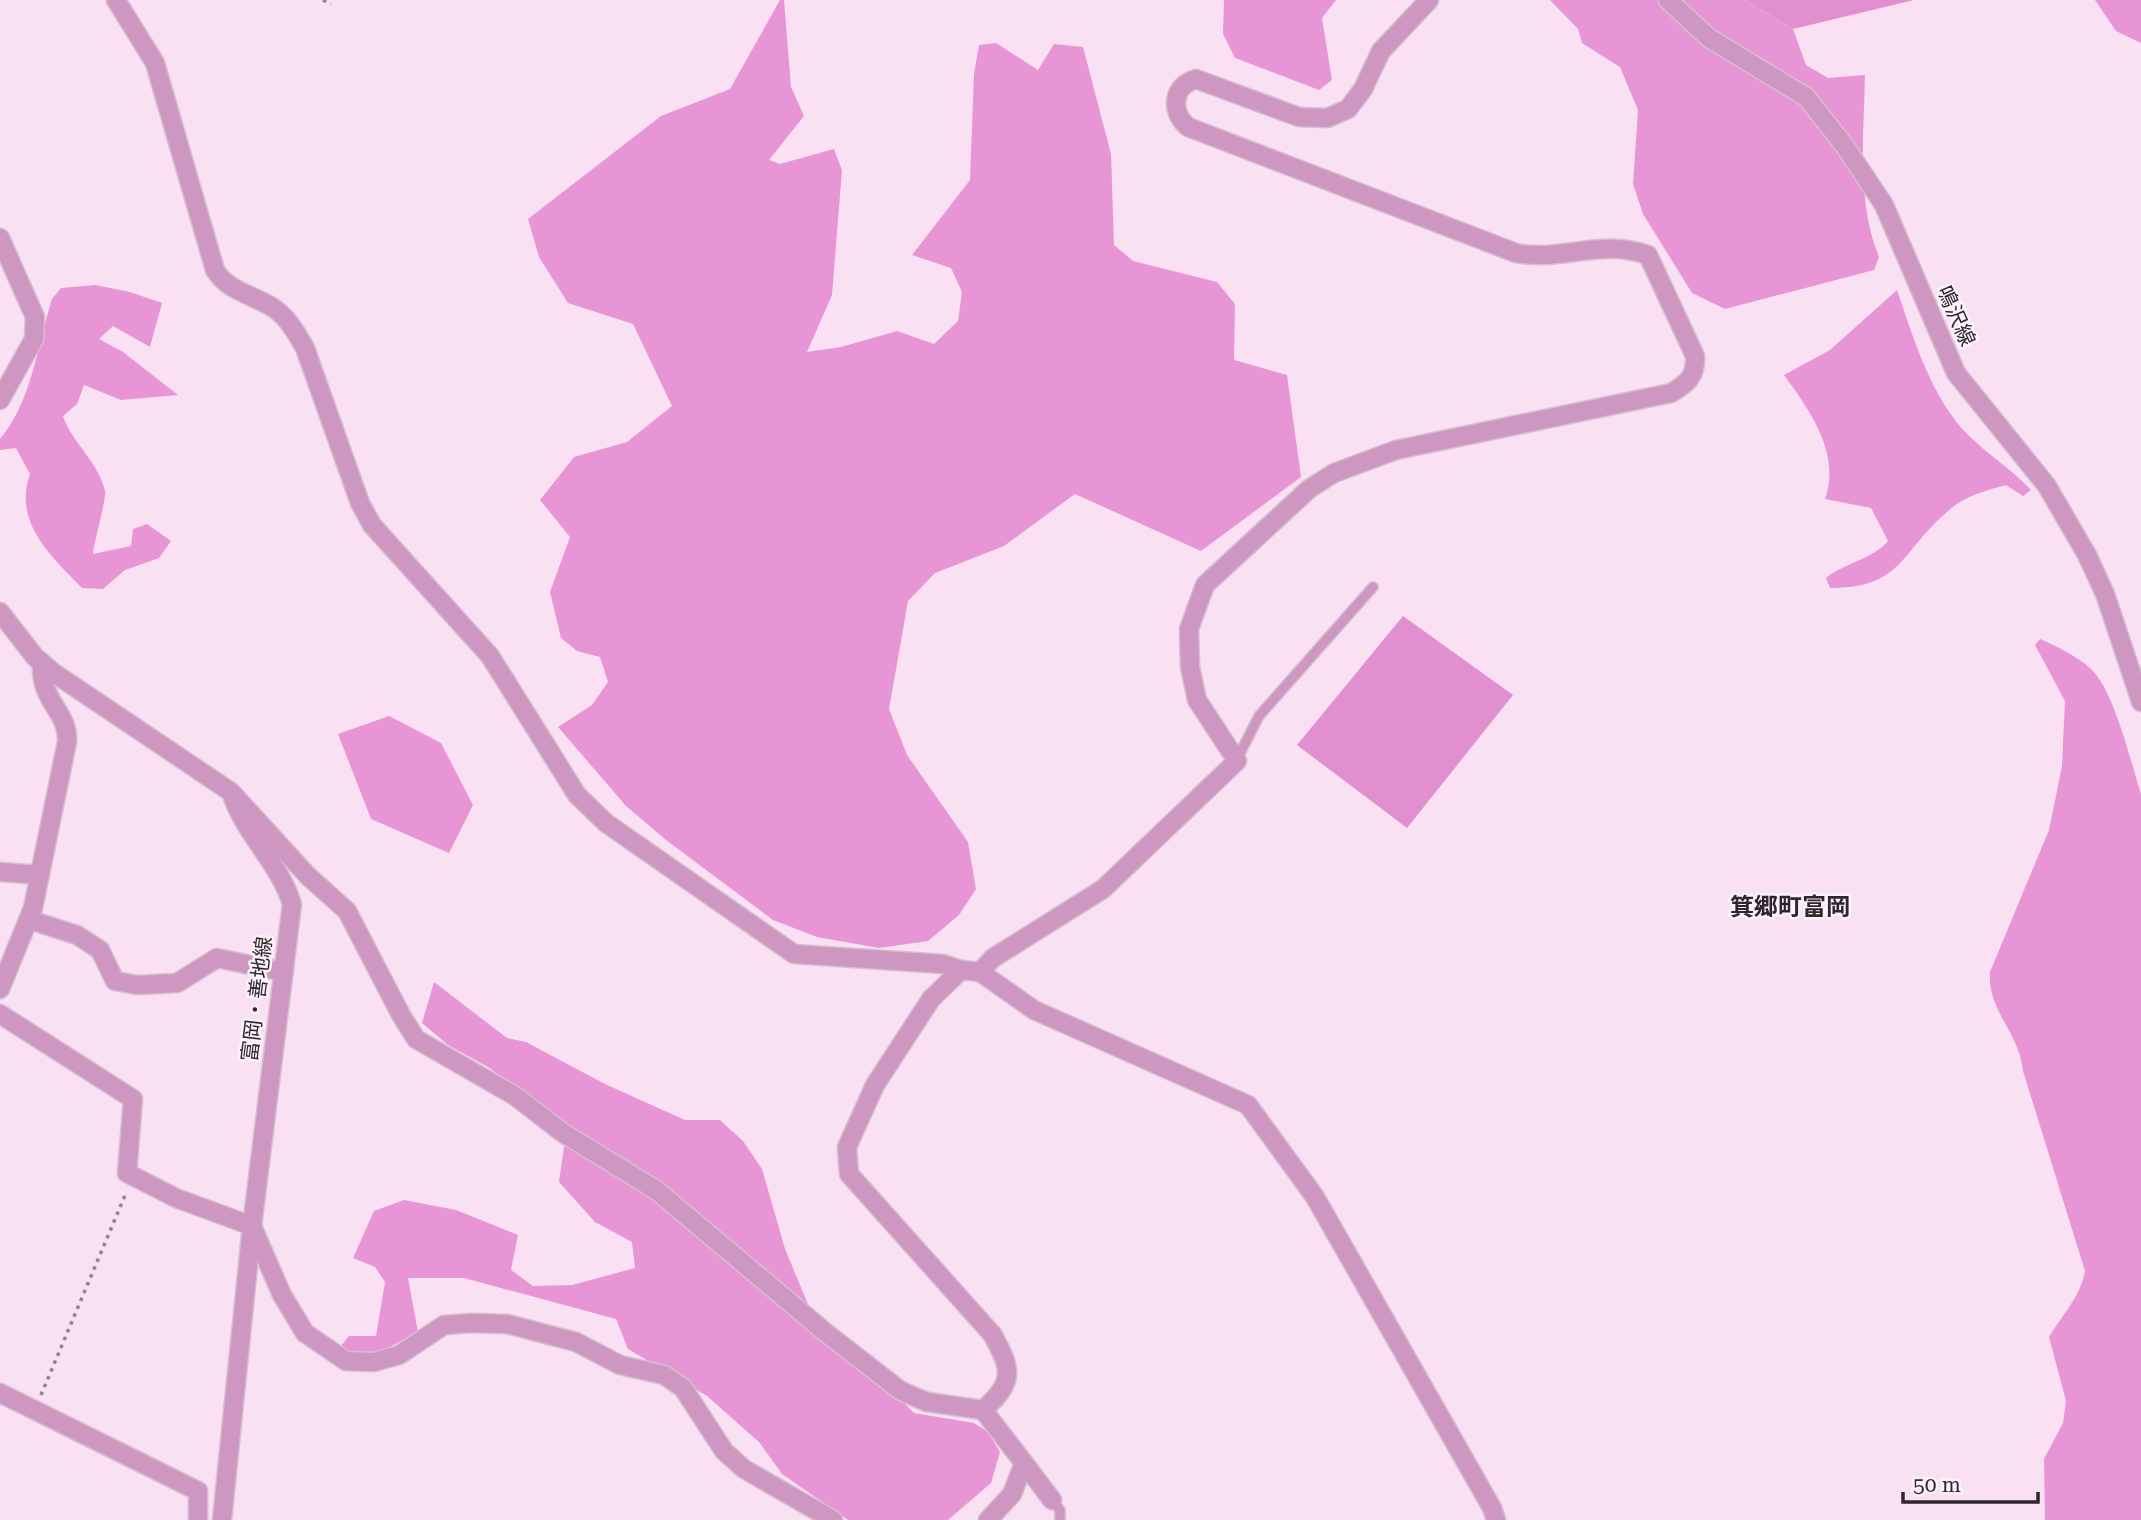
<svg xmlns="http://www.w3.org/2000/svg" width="2141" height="1520" font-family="'Roboto Serif','Noto Sans JP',serif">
<rect width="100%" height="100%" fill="#f9e0f2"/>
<g fill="#e895d6">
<polygon points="780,0 784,0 791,87 804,116 769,160 780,164 834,149 842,170 832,295 807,352 841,347 897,331 934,344 958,321 962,292 951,268 912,255 970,180 974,74 979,45 996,43 1038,70 1054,44 1083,47 1111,154 1114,245 1133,261 1217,282 1235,304 1234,360 1287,375 1301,477 1201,551 1075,494 1004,546 935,573 908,601 889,709 907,755 968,842 976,889 959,915 928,941 879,948 817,937 773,920 666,840 626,806 558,727 592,705 608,682 600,657 577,651 561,638 550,592 570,537 540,500 574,457 627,442 672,406 633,324 568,303 539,257 528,219 661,116 730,89"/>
<polygon points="1224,0 1336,0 1322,18 1332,80 1319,90 1235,58 1223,34"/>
<path d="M1550 0H1745L1793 29 1806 65 1828 78 1865 75C1864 134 1856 201 1879 257L1874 270 1725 309 1692 293 1643 214 1633 184 1638 110 1620 67 1582 43 1578 29Z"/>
<polygon points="2095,0 2141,0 2141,43 2116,31"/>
<path d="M95 285 130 292 162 303 150 347 113 326 99 339 123 352 178 395 121 400 84 385 77 404 63 416C72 443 98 461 105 491 107 498 94 541 93 554L131 546 133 529 147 524 171 541 159 558 125 570 103 589 82 588C50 555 13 522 30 474L16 448 0 450V439C32 401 37 346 52 299L61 288Z"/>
<path d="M1897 290C1911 331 1925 377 1950 413 1971 445 2006 463 2031 490L2023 496 2006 485C1984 491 1964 496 1947 512 1900 552 1903 588 1830 588L1826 578C1844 563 1873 559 1888 541L1871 508 1825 499C1841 453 1810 411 1784 375L1830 350Z"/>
<path d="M2040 639C2058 647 2077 656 2091 669 2114 690 2131 763 2141 794V1520H2045L2044 1459 2063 1423 2066 1401 2049 1337C2062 1315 2081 1296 2085 1271L2023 1071C2019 1031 1987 1011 1990 972L2049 830 2062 766 2065 701 2035 645Z"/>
<polygon points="389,716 441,743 473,805 449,853 371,819 338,734"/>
<polygon points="434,982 507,1038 526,1042 605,1084 685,1120 720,1120 743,1141 762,1169 785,1249 810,1309 914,1413 974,1423 988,1432 1000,1452 991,1483 948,1520 848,1520 782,1474 759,1442 707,1396 628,1349 616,1319 464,1278 408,1278 418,1332 384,1350 352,1355 340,1347 349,1336 376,1336 385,1282 375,1267 353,1258 374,1211 404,1200 456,1210 518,1235 511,1270 533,1286 572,1285 635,1268 632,1242 595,1222 559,1182 567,1126 488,1067 448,1045 422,1023"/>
</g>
<g fill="#e28fd0">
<polygon points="1745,0 1914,0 1793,29"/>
<polygon points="1403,616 1513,695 1407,828 1297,745"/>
</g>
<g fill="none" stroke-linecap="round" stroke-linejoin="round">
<g stroke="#d5bfcf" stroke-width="12">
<g id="service">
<polyline points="1237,759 1259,716 1373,587"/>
<polyline points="1052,1500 1060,1510 1060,1520"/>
</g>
</g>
<g stroke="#d5bfcf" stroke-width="21">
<g id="minor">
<path d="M116 0 155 63 215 270C228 292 255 295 275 309 288 318 297 334 305 348L360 503 372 525 490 656 577 795 606 823 794 954 943 964 961 970"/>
<polyline points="1668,0 1709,38 1806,97 1844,145 1884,205 1956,373 2047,486 2087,555 2105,594 2141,702"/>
<polyline points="0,238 35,317 34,339 0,400"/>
<path d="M0 612 35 657 54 673 231 792 308 876 347 911 401 1015 416 1039 515 1096 563 1133 656 1190 825 1332 901 1391 927 1402 983 1410C1015 1382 1012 1369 992 1334L849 1174 847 1147 875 1085 931 999 961 970 980 972 1034 1010 1248 1105 1315 1197 1492 1508 1496 1520"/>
<polyline points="0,872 40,875"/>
<polyline points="30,920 77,935 100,950 115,981 137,985 177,983 217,958 284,972"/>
<path d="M980 972 993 958 1103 889 1237 761 1197 700 1190 667 1189 629 1205 585 1309 489 1334 473 1396 450 1671 393C1688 383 1696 376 1695 356L1648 255C1600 238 1563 262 1516 253L1188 127C1170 112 1172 86 1196 79L1299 117 1327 118 1348 109 1363 89 1381 51 1429 0"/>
<path d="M0 989 33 908 67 742C69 711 40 703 42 664"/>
<polyline points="0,1014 133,1099 127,1173 176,1198 252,1226 282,1295 305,1333 346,1361 374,1362 399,1355 444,1325 471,1323 507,1324 576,1342 620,1365 664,1375 683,1388 724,1451 744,1469 833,1520"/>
<polyline points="0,1393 198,1491 198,1520"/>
<polyline points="983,1410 1024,1463 1012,1494 988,1520"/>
<polyline points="1024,1463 1052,1500"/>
<path d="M222 1520 252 1226 292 904C280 865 248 837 233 798"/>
</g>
</g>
<g stroke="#93828f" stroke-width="3.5" stroke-dasharray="3.5 5" stroke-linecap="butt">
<polyline points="323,0 331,4"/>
<polyline points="41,1395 126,1193"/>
</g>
<use href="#service" stroke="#cd97c1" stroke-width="9"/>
<use href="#minor" stroke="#cd97c1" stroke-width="18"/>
</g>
<g text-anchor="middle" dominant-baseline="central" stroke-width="5" stroke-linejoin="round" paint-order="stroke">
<g font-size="21" fill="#2f262d" stroke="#fcf2fa">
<text transform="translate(1956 316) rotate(66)">鳴沢線</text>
<text transform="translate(257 999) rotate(-83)">富岡・善地線</text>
</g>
<g font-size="24" font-weight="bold" fill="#2f262d" stroke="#fcf2fa">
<text x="1790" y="907">箕郷町富岡</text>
</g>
</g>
<path d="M1903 1492v10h135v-10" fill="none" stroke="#2f262d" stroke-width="3.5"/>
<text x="1913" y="1492" font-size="21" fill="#2f262d" stroke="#fcf2fa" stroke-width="5" paint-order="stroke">50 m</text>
</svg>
